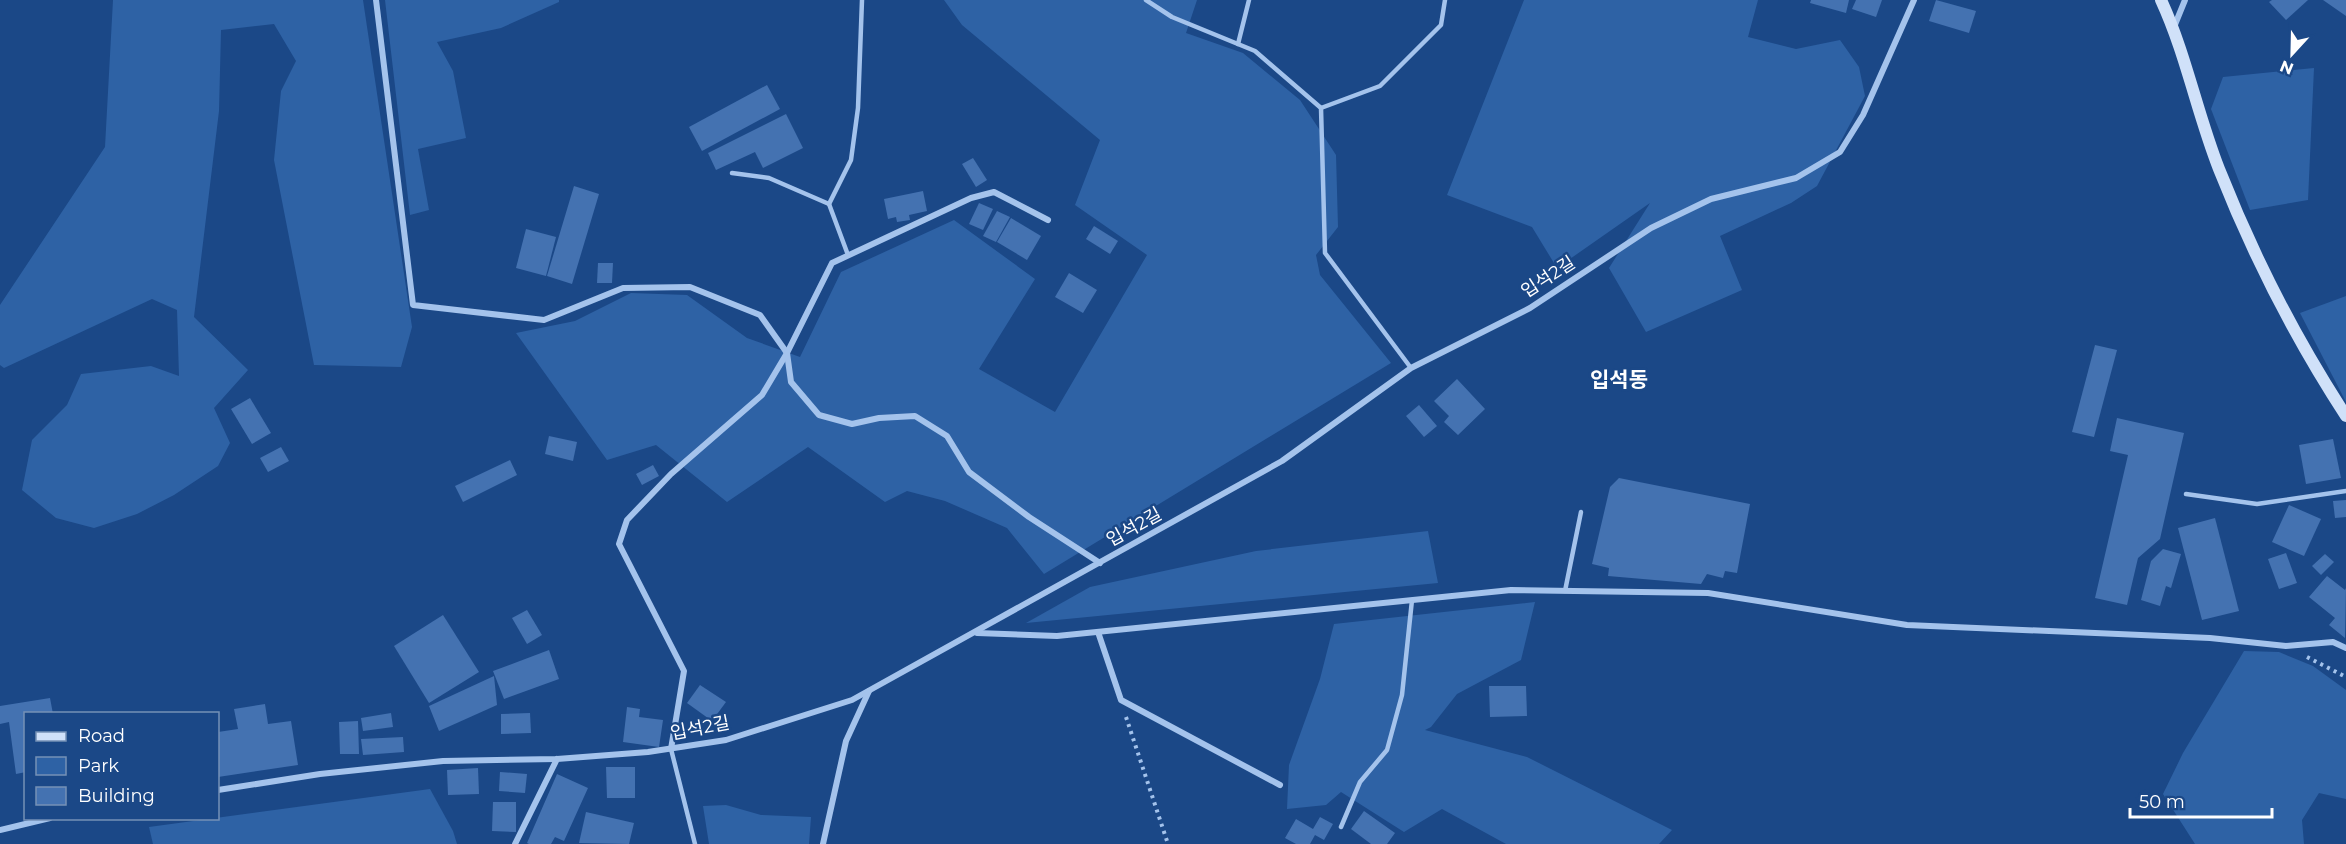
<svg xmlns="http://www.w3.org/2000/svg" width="2346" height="844" font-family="Montserrat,'Noto Sans KR',sans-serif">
<rect width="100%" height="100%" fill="#1b4887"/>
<g fill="#2e62a5">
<polygon points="113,0 363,0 412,327 401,367 314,365 274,160 281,91 296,61 274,24 221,30 219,111 194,317 248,370 214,408 230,443 218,466 174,495 137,514 94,528 56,518 22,490 32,440 67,405 81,374 151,366 179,376 177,310 152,299 4,368 0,365 0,305 105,147"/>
<polygon points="385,0 559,0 559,2 501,28 437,42 453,71 466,138 418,149 429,210 410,215"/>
<polygon points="944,0 1197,0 1186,33 1243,53 1300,100 1336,155 1338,227 1316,255 1320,275 1391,363 1044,574 1007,528 945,501 907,491 885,502 808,447 727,502 656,445 607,460 516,333 575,321 631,293 687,295 747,338 800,357 841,272 954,220 1035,279 979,369 1055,412 1147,255 1075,205 1100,140 962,25"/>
<polygon points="1524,0 1758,0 1748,37 1796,49 1840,40 1859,67 1865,96 1817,186 1791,203 1720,236 1742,290 1646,332 1609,268 1650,203 1557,268 1532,227 1447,195"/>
<polygon points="2314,68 2308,200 2250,210 2211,109 2223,77"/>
<polygon points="2346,296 2346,402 2300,313"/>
<polygon points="1428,531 1438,583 1026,623 1090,587 1256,551"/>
<polygon points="1535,602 1521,660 1457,694 1431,727 1425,730 1527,757 1672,830 1659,844 1506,844 1442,809 1404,832 1341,792 1326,805 1287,809 1289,765 1320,679 1334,624"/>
<polygon points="2244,651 2279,652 2313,666 2346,690 2346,799 2319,793 2302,820 2304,844 2195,844 2163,794 2183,753"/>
<polygon points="430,789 453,831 457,844 153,844 149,827"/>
<polygon points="726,805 761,815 811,817 809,844 709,844 703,806"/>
</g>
<g fill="#4472b1">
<polygon points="1811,0 1849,0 1846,13 1810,3"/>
<polygon points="1856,0 1882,0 1876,17 1852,9"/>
<polygon points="1936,0 1976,11 1969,33 1929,21"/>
<polygon points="2272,0 2308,0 2286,20 2269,2"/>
<polygon points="2323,0 2346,0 2346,16"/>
<polygon points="767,85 780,109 702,151 689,127"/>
<polygon points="786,114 803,148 763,168 755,152 716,170 708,153"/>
<polygon points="973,158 987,180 976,187 962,164"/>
<polygon points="574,186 599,194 572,284 547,276"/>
<polygon points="923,191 927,211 909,215 910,220 897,222 896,217 888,219 884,199"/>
<polygon points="979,203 993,209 983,230 969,224"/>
<polygon points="997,211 1010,217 996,242 983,236"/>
<polygon points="1011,218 1041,236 1027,260 997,242"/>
<polygon points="1094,226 1118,241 1110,254 1086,239"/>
<polygon points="526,229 556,237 546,276 516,268"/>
<polygon points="598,263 613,263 612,283 597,283"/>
<polygon points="1069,273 1097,290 1083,313 1055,297"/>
<polygon points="2095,345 2117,350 2094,437 2072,432"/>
<polygon points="1457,379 1485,409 1458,435 1444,422 1449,416 1434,401"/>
<polygon points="250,398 271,433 252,444 231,409"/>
<polygon points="1419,405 1437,426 1424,437 1406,416"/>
<polygon points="2117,418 2184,433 2160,539 2138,558 2127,605 2095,598 2128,455 2110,451"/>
<polygon points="549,436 577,442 573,461 545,454"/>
<polygon points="2333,439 2341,478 2306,484 2299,445"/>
<polygon points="281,447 289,461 268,472 260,458"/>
<polygon points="510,460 517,475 463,502 455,486"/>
<polygon points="653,465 659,476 642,485 636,474"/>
<polygon points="1619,478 1750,504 1737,573 1725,571 1723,578 1707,574 1701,584 1608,576 1609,568 1592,564 1610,487"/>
<polygon points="2346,500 2346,517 2335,518 2333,501"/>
<polygon points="2289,505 2321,519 2304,556 2272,542"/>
<polygon points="2215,518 2239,611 2202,620 2178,528"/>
<polygon points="2163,549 2181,554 2171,588 2166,586 2160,606 2141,600 2151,561"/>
<polygon points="2286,553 2297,583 2279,589 2268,559"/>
<polygon points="2325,554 2334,562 2321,575 2312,566"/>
<polygon points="2327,576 2345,590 2346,588 2345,638 2329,625 2335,618 2309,597"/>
<polygon points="527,610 542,635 527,644 512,618"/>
<polygon points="443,615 479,672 429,703 394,646"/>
<polygon points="549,650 559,679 504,699 493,671"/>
<polygon points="494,676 497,705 439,731 429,706"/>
<polygon points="700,685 726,702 712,721 687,703"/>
<polygon points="1489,686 1526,686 1527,716 1490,717"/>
<polygon points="50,698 53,714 26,714 26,772 16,774 9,722 0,724 0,706"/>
<polygon points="265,704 268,724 291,721 298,765 218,777 218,732 238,729 234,709"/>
<polygon points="627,707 640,709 639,717 663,720 659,747 623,742"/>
<polygon points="391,713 393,727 363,731 361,718"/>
<polygon points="530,713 531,733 501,734 501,714"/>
<polygon points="358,721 359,754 340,754 339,722"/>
<polygon points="403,737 404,752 363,755 361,739"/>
<polygon points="606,767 635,767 635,798 607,798"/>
<polygon points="478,768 479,794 448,795 447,770"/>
<polygon points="500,772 527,774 525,793 499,791"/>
<polygon points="557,774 588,788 564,841 555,837 551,844 529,844 527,843"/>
<polygon points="493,802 516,802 516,832 492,831"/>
<polygon points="1364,811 1395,833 1387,844 1371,844 1351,829"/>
<polygon points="586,812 634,823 629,844 579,843"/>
<polygon points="1320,817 1333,824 1324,840 1315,835 1310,844 1296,844 1285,838 1296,819 1313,829"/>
</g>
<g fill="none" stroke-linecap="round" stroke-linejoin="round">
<g stroke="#a4c3ec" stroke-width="4" stroke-dasharray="3 4.5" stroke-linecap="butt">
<polyline points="2307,657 2346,677"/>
<polyline points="1126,717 1168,844"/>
</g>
<g stroke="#a4c3ec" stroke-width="4.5">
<polyline points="1146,0 1172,17 1255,51 1321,108 1325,253 1411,368"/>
<polyline points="1238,44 1249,0"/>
<polyline points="1321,108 1380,86 1441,25 1445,0"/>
<polyline points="732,173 769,178 829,204 848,255"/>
<polyline points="829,204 851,160 858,108 862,0"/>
<polyline points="2186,494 2257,504 2346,491"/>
<polyline points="1565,591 1581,512"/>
<polyline points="671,749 695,844"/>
<polyline points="1341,827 1360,782 1387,750 1402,695 1412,600"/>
</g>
<g stroke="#a4c3ec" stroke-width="6">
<polyline points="376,0 413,305 544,320 623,288 690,287 760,315 787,353 791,382 819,415 852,424 879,418 915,416 947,436 969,472 1029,517 1100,563"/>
<polyline points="2174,27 2185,0"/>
<polyline points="1098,632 1121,700 1280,785"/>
<polyline points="977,633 1057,636 1511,590 1708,593 1907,625 2210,638 2286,646 2333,642 2346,648"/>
<polyline points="671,749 684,671 619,544 627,520 671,474 762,395 787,353 832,263 971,198 994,192 1048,220"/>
<polyline points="218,790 320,774 443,761 557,759 648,752 726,740 852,700 1282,461 1411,368 1530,308 1651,228 1711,199 1796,178 1840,152 1863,115 1914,0"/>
<polyline points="0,830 50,818"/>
<polyline points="515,844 557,759"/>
<polyline points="823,844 846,741 869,691"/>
</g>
<path stroke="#d0e1f9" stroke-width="12" d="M2161 0C2186 54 2197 113 2219 169 2253 255 2295 338 2346 416"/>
</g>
<g text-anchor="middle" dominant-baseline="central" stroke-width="5" stroke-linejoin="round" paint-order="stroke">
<g font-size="18" fill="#fff" stroke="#1b4887">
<text transform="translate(1548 277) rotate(-33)">입석2길</text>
<text transform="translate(1134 527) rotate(-29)">입석2길</text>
<text transform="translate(700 728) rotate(-11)">입석2길</text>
</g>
<g font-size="21" font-weight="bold" fill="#fff" stroke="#1b4887">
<text x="1619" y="379">입석동</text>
</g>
</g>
<rect x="24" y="712" width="195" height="108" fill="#1b4887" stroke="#7691b7" stroke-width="1.5"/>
<rect x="36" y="732" width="30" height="9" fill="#d0e1f9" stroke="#7691b7" stroke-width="1.5"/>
<text x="78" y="742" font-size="18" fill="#ffffff">Road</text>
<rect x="36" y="757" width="30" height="18" fill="#2e62a5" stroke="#7691b7" stroke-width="1.5"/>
<text x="78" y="772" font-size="18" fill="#ffffff">Park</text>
<rect x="36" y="787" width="30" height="18" fill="#4472b1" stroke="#7691b7" stroke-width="1.5"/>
<text x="78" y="802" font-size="18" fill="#ffffff">Building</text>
<g transform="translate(2292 54) rotate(202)" stroke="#1b4887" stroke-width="4.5" paint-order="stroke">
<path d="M0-4.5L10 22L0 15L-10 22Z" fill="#ffffff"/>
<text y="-9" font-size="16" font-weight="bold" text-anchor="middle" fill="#ffffff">N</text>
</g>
<path d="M2130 808v9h142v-9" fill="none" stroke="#ffffff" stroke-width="3"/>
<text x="2139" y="808" font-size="18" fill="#ffffff" stroke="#1b4887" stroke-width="4.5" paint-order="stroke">50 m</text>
</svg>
